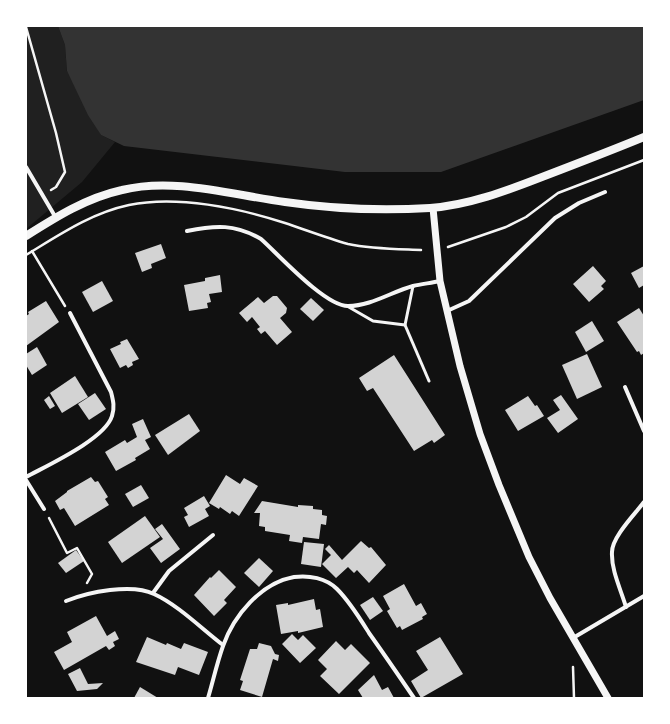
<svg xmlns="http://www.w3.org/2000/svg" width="670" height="724" font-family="'Libre Baskerville',serif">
<rect width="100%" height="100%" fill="#111"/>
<polygon fill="#202020" points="26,26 58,26 65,45 67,71 101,135 115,142 82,182 26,229"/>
<polygon fill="#333" points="58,26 644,26 644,100 441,172 345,172 124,146 101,135 88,115 67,71 65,45"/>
<g fill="#d3d3d3">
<polygon points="161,244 166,258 151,264 152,268 142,272 135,253"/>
<polygon points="593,266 606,281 601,286 604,289 589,302 573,284"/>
<polygon points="644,266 644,285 639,288 631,273"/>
<polygon points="220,275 222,292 209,294 211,302 207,303 208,308 189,311 184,285 205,281 205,278"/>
<polygon points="102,281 113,301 93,312 82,292"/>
<polygon points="273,296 277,296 287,308 286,313 280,318 292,332 277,345 265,331 261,334 257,329 260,327 252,317 247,322 239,313 258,297 264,303"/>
<polygon points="311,298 324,310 313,321 300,309"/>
<polygon points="46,301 59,322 26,346 26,316 29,314 28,312"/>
<polygon points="639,308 644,316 644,353 641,355 639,351 637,352 617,322"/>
<polygon points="592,321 604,341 586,352 575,332"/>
<polygon points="127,339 139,359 132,362 133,365 128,368 126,365 120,368 110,349 121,344 120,342"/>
<polygon points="37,347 47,365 32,375 26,365 26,354"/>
<polygon points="587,354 602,387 577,399 562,365"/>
<polygon points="394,355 445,435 434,443 432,440 414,451 373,388 367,391 359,378"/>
<polygon points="75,376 88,397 62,413 50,393"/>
<polygon points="95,393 106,409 89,420 78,404"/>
<polygon points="561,395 578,419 558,433 547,418 560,410 553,400"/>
<polygon points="49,396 55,406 50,409 44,400"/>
<polygon points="528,396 535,406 537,405 544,416 518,431 505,410"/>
<polygon points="189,414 200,431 168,455 155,435"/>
<polygon points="143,419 151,437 145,440 150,449 135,458 136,460 116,471 105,452 125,440 127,443 137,437 132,424"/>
<polygon points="226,475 240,484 244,478 258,486 239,516 232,511 230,514 220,507 219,509 209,503"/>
<polygon points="91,477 95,482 98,481 108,497 105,499 109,505 75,526 64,508 60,510 55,501 67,492 67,491"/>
<polygon points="141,485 149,498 133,507 125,494"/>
<polygon points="204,496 210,506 205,509 209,516 189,527 184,517 188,515 184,508"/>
<polygon points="262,501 298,507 298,505 313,506 313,509 322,510 322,515 327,516 326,525 321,524 319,539 303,537 302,543 289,541 290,535 265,531 265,527 259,526 260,513 254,513"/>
<polygon points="145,516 160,537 122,563 108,542"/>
<polygon points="162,524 180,549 161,563 150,548 163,539 155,529"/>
<polygon points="361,541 369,548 371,547 386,565 369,583 357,570 354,573 348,567 336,578 322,564 331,555 325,549 329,545 342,560"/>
<polygon points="304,542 324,544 321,567 301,564"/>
<polygon points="76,550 84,561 66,573 58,563"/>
<polygon points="259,558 273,571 259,587 244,573"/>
<polygon points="219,570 236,587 224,600 227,603 214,616 194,595 210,577 211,578"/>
<polygon points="404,584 416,606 421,603 427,614 422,617 423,619 402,630 400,626 397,628 387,611 390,609 383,596"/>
<polygon points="373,597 383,611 370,620 360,605"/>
<polygon points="314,599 316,610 320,609 323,627 298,633 298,631 281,634 276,605 288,603 288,605"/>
<polygon points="96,616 107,636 115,631 119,639 113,642 115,646 109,650 106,646 64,670 54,652 72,642 67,632"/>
<polygon points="292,634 298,640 303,635 316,648 300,663 282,644"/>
<polygon points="147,637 166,645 167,643 181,649 184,643 208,652 199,675 178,667 175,675 136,662"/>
<polygon points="440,637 463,674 421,698 411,681 428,670 416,651"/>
<polygon points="336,641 345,650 351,644 370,663 339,694 320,676 327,669 318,660"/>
<polygon points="259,643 271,646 275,654 279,655 278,661 273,659 262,697 240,690 243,681 240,680 250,649 257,649"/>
<polygon points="80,668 88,684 103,683 97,689 77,691 68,674"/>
<polygon points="374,675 382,690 388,687 394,698 363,698 358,690"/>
<polygon points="140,687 158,698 134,698"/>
</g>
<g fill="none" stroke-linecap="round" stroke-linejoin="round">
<g stroke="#f5f5f5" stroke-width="2.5">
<polyline points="26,27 56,133 65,172 56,187 51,190"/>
<polyline points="448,247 506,227 526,217 558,193 644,160"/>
<polyline points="32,251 65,306"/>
<path d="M26 255C59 235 91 213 129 205 177 195 239 208 285 223 306 230 327 238 348 244 372 249 397 249 421 250"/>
<polyline points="49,518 67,553 77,548 92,574 87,583"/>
<polyline points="573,667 574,698"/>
</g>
<g stroke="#f5f5f5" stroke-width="3">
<polyline points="347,306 373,321 405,325 413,286"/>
<polyline points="405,325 429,381"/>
</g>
<g stroke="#f5f5f5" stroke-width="4">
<polyline points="26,167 56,218"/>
<path d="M187 231C216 225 235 224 261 239 279 255 325 306 348 306 371 306 391 292 413 286 421 284 431 283 440 281"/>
<polyline points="447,311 469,301 555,218 579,203 605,192"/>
<polyline points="625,387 644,431"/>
<path d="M26 477C48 465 105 439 112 416 115 407 113 400 111 392L70 313"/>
<polyline points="26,480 44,509"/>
<polyline points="153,593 169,571 213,535"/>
<path d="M66 601C88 592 132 583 154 594 178 605 202 629 223 645"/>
<path d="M626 607C621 590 611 570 612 552 612 537 635 514 644 502"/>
<polyline points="573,638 644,596"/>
<path d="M208 698C213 681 217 663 223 646 234 615 261 583 294 577 309 575 326 578 337 589 350 602 359 617 369 633 384 654 399 676 414 698"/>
</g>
<polyline stroke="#f5f5f5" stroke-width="7" points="433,208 440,281 460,366 480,434 499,485 529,557 550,598 608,698"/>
<path stroke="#f5f5f5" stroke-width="8" d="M26 236C56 217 86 198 122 190 174 177 232 195 285 202 333 209 381 211 430 208 469 205 506 191 542 177 576 164 610 151 644 137"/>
</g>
<rect width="670" height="724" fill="none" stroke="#ffffff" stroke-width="54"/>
</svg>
